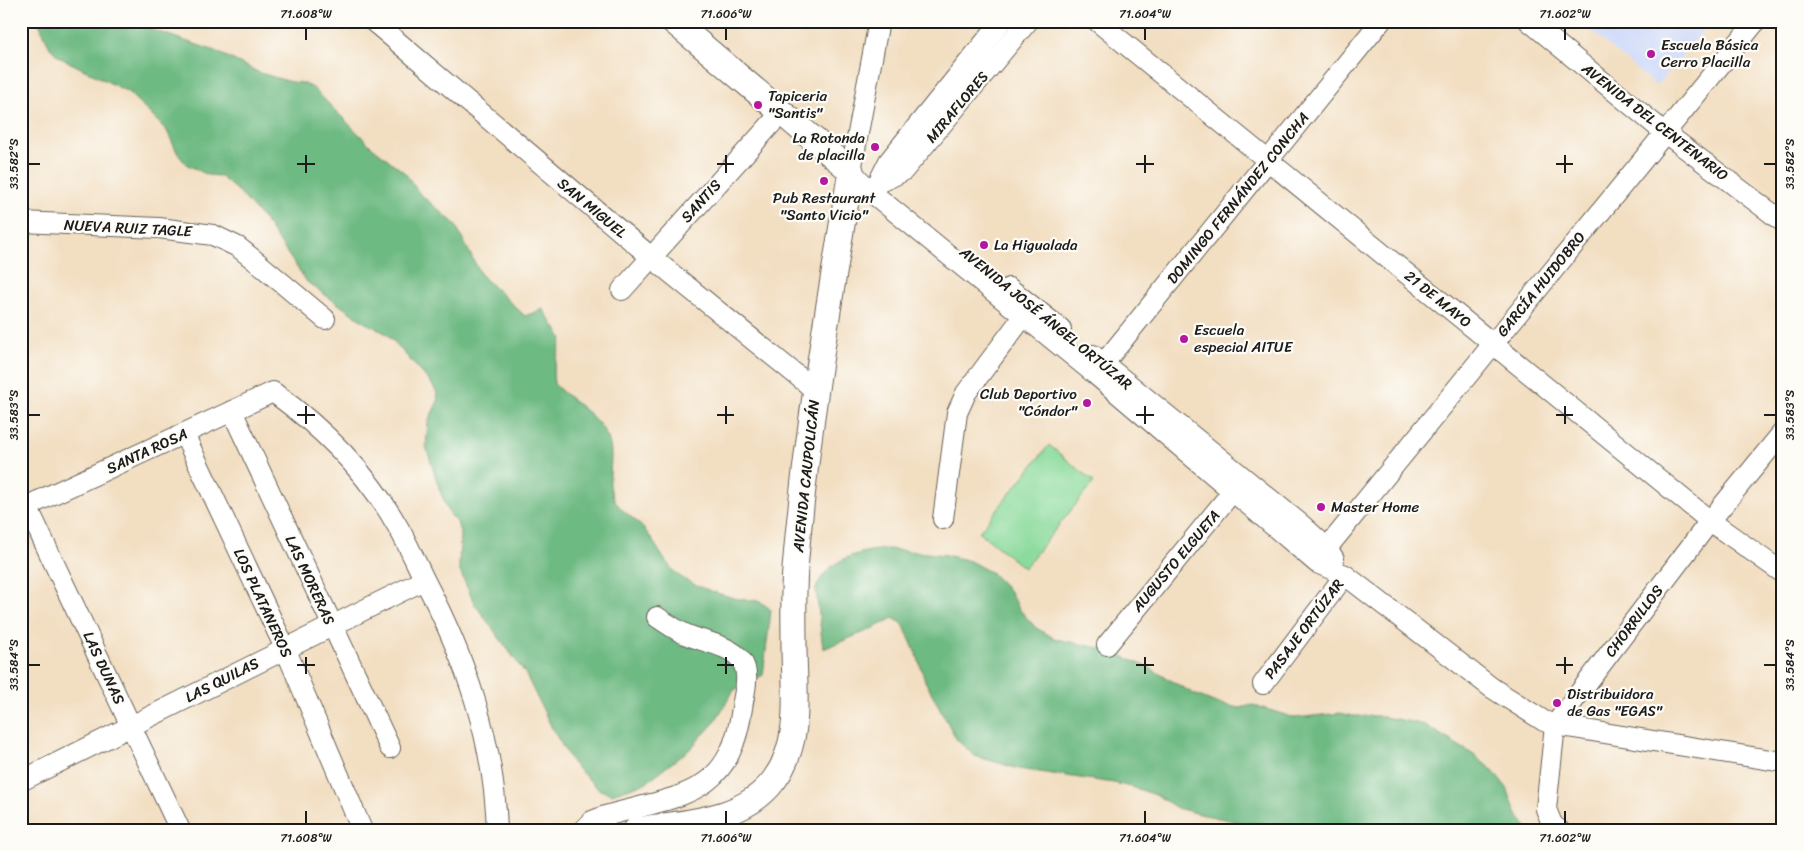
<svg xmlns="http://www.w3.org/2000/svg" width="1804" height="851" font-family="Sriracha,sans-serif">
<rect width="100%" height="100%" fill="#fdfcf7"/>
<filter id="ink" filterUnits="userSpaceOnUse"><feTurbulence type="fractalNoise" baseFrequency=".02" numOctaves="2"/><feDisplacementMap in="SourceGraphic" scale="10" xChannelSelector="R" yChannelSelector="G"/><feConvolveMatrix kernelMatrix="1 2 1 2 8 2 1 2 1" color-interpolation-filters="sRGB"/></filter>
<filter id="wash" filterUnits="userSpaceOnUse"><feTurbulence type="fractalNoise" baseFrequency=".0096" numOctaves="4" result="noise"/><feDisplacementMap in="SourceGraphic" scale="20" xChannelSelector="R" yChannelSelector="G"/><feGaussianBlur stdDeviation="1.12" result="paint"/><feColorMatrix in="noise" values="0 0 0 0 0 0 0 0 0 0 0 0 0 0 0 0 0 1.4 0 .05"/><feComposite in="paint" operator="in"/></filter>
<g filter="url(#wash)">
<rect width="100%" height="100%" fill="#f2dec1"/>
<polygon fill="#cfdafa" points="1580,21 1711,21 1656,86"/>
<polygon fill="#89da9b" stroke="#527b5c" points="1049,445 1094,482 1024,568 979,532"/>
<g fill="#6eba83" stroke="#456b50">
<path d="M38 21H127L215 51 260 73 291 82 303 83 313 88 371 146 405 173 419 193 455 224 481 275 525 316 543 309 562 338 553 373 554 384C572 402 597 414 608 438 615 454 607 474 611 491 615 509 632 515 643 528 656 542 662 561 677 574 688 584 725 597 740 599 757 602 756 597 771 610L763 675 734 690 714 723 689 750 645 783 612 794 600 790 591 782 573 764 553 730 525 673 474 603 459 569 460 533 457 522 449 513 440 491 426 446 428 422 438 401 437 393 431 383 387 334 364 322 307 282 265 221 241 194 220 176 208 175 186 164 178 154 167 131 128 92 59 57 50 48Z"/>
<path d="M888 549 946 555 970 561 992 573 1009 590 1020 610 1036 628 1056 639 1104 649 1148 667 1194 694 1216 703 1239 708 1253 705 1295 718 1341 713 1352 716H1378L1402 720 1425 725 1474 755 1492 770 1507 788 1516 813 1529 830H1307L1290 823H1243L1200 814 1177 808 1156 795 1135 788 1114 783 1019 769 975 756 957 740 925 681 918 658 903 624 893 618 872 629 823 649 816 589C827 558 860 551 888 549Z"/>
</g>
</g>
<g filter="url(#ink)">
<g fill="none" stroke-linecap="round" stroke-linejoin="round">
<g stroke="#676056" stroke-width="22">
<g id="minor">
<polyline points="373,21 651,257 815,390"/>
<polyline points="1097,21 1710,521 1783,573"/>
<polyline points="1529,21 1664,132 1783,222"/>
<polyline points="851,171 871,192 1095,374 1317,563 1345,575 1492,688 1544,721 1555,725 1783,762"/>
<polyline points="851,171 879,21"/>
<polyline points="879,183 903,171 1028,21"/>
<polyline points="876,187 889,161 1002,21"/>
<polyline points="21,222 159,228 213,235 238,247 258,263 325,319"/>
<polyline points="1009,288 1061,329"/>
<polyline points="622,290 781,113"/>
<polyline points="1093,355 1303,526 1327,548 1334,559"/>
<polyline points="1096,373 1381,21"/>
<polyline points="232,411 390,748"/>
<polyline points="184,434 285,648 362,830"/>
<polyline points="27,506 180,830"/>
<path d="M21 509 273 392C324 429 367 472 398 527 408 544 416 563 425 581 466 660 494 740 497 830"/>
<polyline points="943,519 957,413 966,393 1031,306"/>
<polyline points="1327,548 1756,21"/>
<polyline points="1107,645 1241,481"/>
<polyline points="1263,684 1345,575"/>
<polyline points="21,781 424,580"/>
<path d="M583 830 592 821 605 816C679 795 730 798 742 708 744 693 751 673 741 660 731 646 705 642 690 636 678 632 668 624 657 617"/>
<polyline points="1559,830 1552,824 1546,809 1555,725 1710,521 1783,432"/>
</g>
</g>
<g stroke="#676056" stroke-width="27">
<path id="major" d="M636 830C683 822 743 822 774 780 803 741 794 691 794 646 794 620 793 594 795 569 806 435 829 303 851 171L673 21"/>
</g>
<use href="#minor" stroke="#fff" stroke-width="20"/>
<use href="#major" stroke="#fff" stroke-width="25"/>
</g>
</g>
<path fill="none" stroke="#1c1c1c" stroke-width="2" d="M306 28V40M726 28V40M1145 28V40M1565 28V40M306 155V173M726 155V173M1145 155V173M1565 155V173M28 164H40M297 164H315M717 164H734M1136 164H1154M1556 164H1573M1764 164H1776M306 406V424M726 406V424M1145 406V424M1565 406V424M28 415H40M297 415H315M717 415H734M1136 415H1154M1556 415H1573M1764 415H1776M306 657V674M726 657V674M1145 657V674M1565 657V674M28 665H40M297 665H315M717 665H734M1136 665H1154M1556 665H1573M1764 665H1776M306 811V824M726 811V824M1145 811V824M1565 811V824"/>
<g fill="#b5179e" stroke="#fdfcf7" stroke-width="2">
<circle cx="1651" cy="54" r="5"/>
<circle cx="758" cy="105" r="5"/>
<circle cx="875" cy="147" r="5"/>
<circle cx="824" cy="181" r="5"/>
<circle cx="984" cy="245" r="5"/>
<circle cx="1184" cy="339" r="5"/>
<circle cx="1087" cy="403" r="5"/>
<circle cx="1321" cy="507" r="5"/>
<circle cx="1557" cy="703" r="5"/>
</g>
<g text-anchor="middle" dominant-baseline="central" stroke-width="4.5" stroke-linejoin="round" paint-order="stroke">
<g font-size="15" fill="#1c1c1c" stroke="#fdfcf7" text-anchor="start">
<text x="1661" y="45">Escuela Básica<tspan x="1661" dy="17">Cerro Placilla</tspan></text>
<text x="768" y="96">Tapiceria<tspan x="768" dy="17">"Santis"</tspan></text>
<text x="865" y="138" text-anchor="end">La Rotonda<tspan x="865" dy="17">de placilla</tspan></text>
<text x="824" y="198" text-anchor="middle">Pub Restaurant<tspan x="824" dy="17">"Santo Vicio"</tspan></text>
<text x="994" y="245">La Higualada</text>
<text x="1194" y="330">Escuela<tspan x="1194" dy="17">especial AITUE</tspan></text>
<text x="1077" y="394" text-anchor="end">Club Deportivo<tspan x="1077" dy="17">"Cóndor"</tspan></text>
<text x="1331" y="507">Master Home</text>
<text x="1567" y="694">Distribuidora<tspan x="1567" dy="17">de Gas "EGAS"</tspan></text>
</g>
<g font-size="15" fill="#1c1c1c" stroke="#fdfcf7">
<text transform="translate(957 107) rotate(-50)">MIRAFLORES</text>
<text transform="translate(1655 122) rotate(38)">AVENIDA DEL CENTENARIO</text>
<text transform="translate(1238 198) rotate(-51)">DOMINGO FERNÁNDEZ CONCHA</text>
<text transform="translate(701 201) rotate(-48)">SANTIS</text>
<text transform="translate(592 208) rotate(40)">SAN MIGUEL</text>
<text transform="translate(128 228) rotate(3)">NUEVA RUIZ TAGLE</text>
<text transform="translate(1541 284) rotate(-51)">GARCÍA HUIDOBRO</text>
<text transform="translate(1438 299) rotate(39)">21 DE MAYO</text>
<text transform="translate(1046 318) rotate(39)">AVENIDA JOSÉ ÁNGEL ORTÚZAR</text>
<text transform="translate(147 451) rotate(-25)">SANTA ROSA</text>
<text transform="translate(806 476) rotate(-84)">AVENIDA CAUPOLICÁN</text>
<text transform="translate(1176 561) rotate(-50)">AUGUSTO ELGUETA</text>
<text transform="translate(310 580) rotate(65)">LAS MORERAS</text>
<text transform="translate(263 603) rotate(65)">LOS PLATANEROS</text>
<text transform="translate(1634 621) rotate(-53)">CHORRILLOS</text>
<text transform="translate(1304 629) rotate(-53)">PASAJE ORTÚZAR</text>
<text transform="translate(104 668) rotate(65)">LAS DUNAS</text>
<text transform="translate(222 680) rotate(-27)">LAS QUILAS</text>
</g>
</g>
<rect width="1804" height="851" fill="none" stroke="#fdfcf7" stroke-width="55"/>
<rect x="28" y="28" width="1748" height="796" fill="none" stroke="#1c1c1c" stroke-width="2"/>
<g font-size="12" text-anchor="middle" fill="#1c1c1c">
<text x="306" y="18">71.608°W</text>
<text x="726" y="18">71.606°W</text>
<text x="1145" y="18">71.604°W</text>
<text x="1565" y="18">71.602°W</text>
<text transform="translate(14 164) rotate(-90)" y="4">33.582°S</text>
<text transform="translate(1790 164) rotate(-90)" y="4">33.582°S</text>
<text transform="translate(14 415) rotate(-90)" y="4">33.583°S</text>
<text transform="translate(1790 415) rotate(-90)" y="4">33.583°S</text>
<text transform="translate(14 665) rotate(-90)" y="4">33.584°S</text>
<text transform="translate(1790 665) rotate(-90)" y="4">33.584°S</text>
<text x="306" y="842">71.608°W</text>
<text x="726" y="842">71.606°W</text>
<text x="1145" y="842">71.604°W</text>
<text x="1565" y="842">71.602°W</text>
</g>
</svg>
